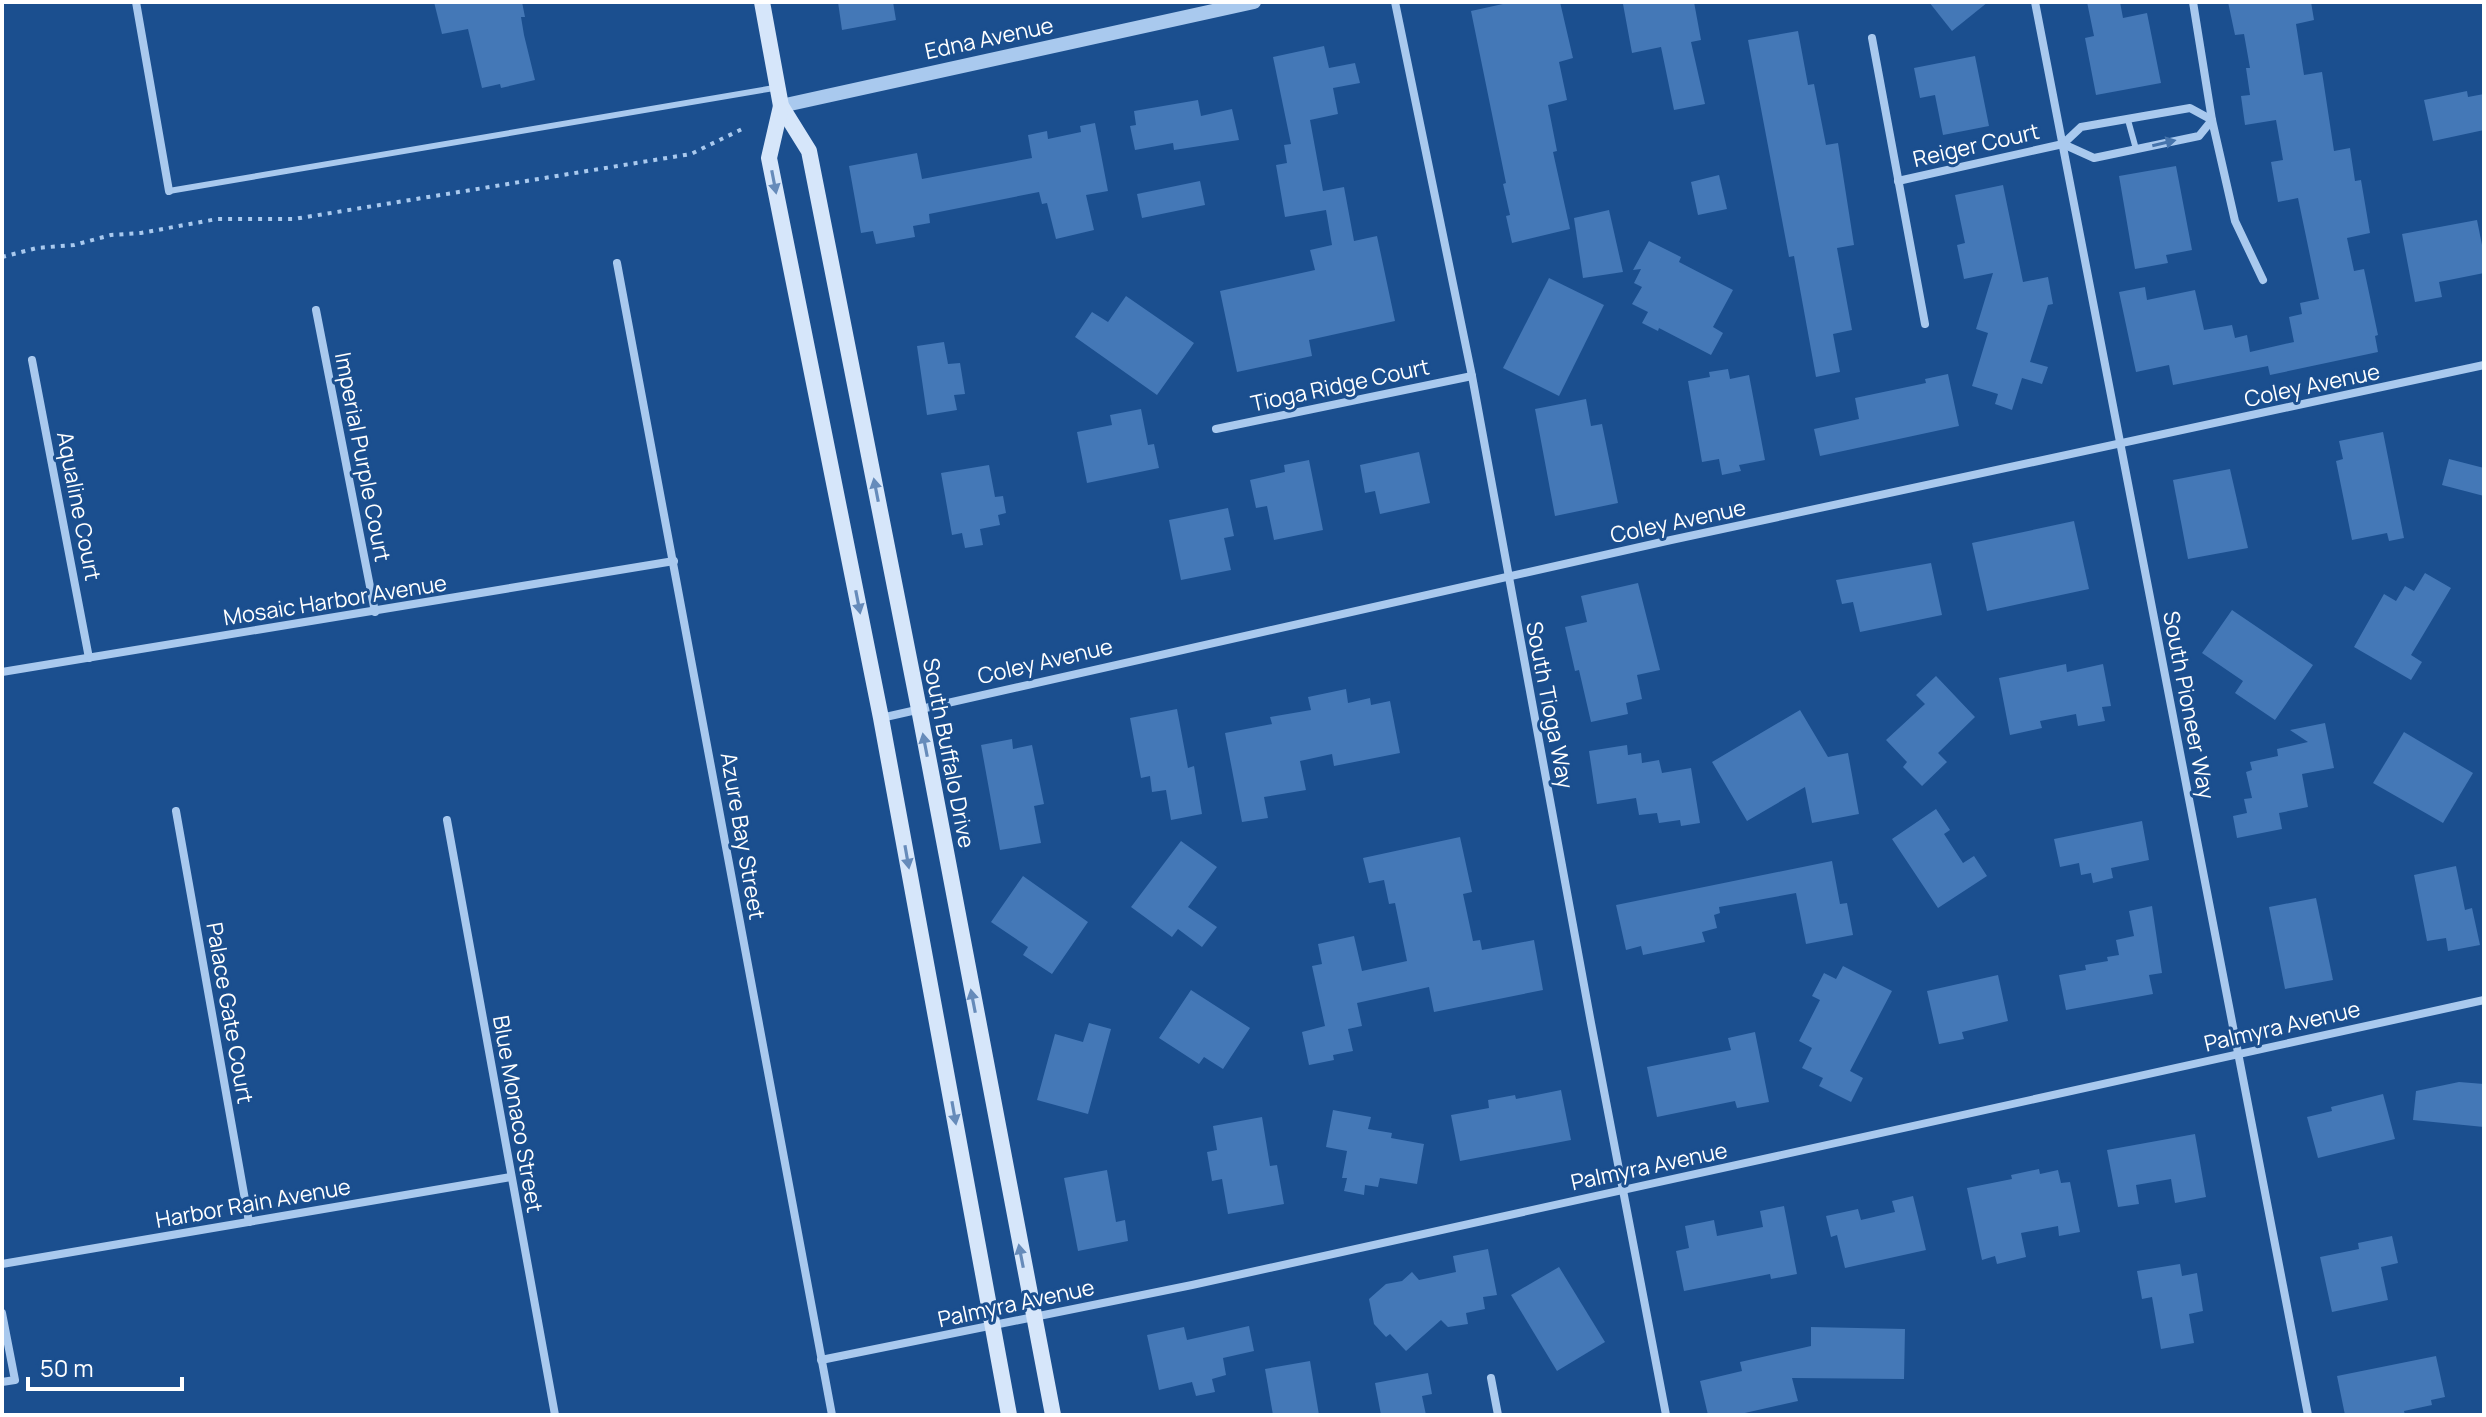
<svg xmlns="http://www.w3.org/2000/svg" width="2486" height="1417" font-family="Manrope,sans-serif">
<rect width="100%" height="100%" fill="#1b4f8f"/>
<g fill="#4478b7">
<polygon points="434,2 522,2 525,17 521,17 524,35 535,80 501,88 500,84 482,88 468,29 442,34"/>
<polygon points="838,2 893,2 896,20 842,30"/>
<polygon points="1512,2 1560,2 1573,58 1559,62 1567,100 1548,105 1557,151 1553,152 1570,229 1512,243 1506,216 1510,215 1503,184 1506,183 1471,11"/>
<polygon points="1631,2 1694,2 1701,40 1691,42 1705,104 1674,110 1661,47 1632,53 1623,4"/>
<polygon points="1929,2 1988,2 1952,31"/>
<polygon points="2087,2 2120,2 2123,18 2147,13 2161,83 2096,95 2085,38 2094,36"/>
<polygon points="2228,2 2311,2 2314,20 2296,24 2304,75 2322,72 2334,151 2350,148 2355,181 2361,180 2370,233 2347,238 2354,271 2364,269 2378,335 2375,336 2378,352 2270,375 2268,366 2173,385 2169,365 2136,372 2119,292 2145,287 2147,300 2195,290 2204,330 2232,325 2235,338 2247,335 2250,352 2294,342 2289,317 2302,314 2300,303 2319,299 2298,198 2278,202 2271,162 2283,160 2276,120 2245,125 2241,96 2250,95 2246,68 2250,68 2244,34 2235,35"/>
<polygon points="1798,31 1808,85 1814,84 1826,145 1838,143 1854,245 1837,248 1852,330 1833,334 1840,372 1816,377 1794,256 1789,257 1748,40"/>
<polygon points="1324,46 1329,68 1355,63 1360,83 1333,88 1338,114 1310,120 1323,191 1344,187 1354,241 1377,236 1395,321 1309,340 1312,356 1237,372 1220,291 1315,270 1310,250 1332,245 1326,210 1285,217 1276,165 1287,163 1284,145 1291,144 1273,57"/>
<polygon points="1975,56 1989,126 1943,135 1935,95 1920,98 1914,68"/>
<polygon points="2467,91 2468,97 2484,94 2484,130 2433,141 2424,100"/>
<polygon points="1198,100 1201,116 1232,109 1239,140 1174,150 1173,143 1135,150 1130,126 1136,125 1134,111"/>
<polygon points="1095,123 1108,191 1086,195 1094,230 1056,239 1047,203 1042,204 1039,192 929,214 930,223 913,226 915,237 876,244 873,231 861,233 849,166 917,153 922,179 1032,158 1028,135 1047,131 1048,139 1081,132 1080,126"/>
<polygon points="2176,166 2192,250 2166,255 2168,263 2135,269 2119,176"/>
<polygon points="1719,175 1727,209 1698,215 1691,182"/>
<polygon points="1200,181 1205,205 1142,218 1137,194"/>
<polygon points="2003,185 2023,282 2048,277 2053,304 2048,305 2030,362 2048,367 2042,384 2022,378 2012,410 1995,404 1998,394 1972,386 1988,333 1976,329 1993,273 1964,279 1957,245 1965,243 1955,195"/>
<polygon points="1609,210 1623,272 1583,278 1574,218"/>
<polygon points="2477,220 2484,255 2484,273 2439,282 2442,297 2415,302 2402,234"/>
<polygon points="1649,241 1681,257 1679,262 1733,290 1713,327 1723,333 1711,355 1659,328 1658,331 1642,323 1648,312 1632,304 1642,287 1634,283 1641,269 1633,270"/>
<polygon points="1549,278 1604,305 1559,396 1503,368"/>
<polygon points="1126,296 1194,343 1157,395 1075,337 1092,312 1108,322"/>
<polygon points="944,342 948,364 960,363 965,394 954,395 957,410 927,415 917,346"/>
<polygon points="1728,369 1730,379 1749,375 1765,460 1739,465 1741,471 1722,475 1719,459 1702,462 1688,381 1710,377 1709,372"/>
<polygon points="1948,374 1959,426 1820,456 1814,429 1859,419 1855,398 1926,383 1925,379"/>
<polygon points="1586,399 1591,426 1602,424 1618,503 1555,516 1535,409"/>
<polygon points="1141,409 1148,445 1154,444 1159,468 1087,483 1077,432 1112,425 1110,415"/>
<polygon points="2383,432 2404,538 2389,541 2387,533 2352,540 2336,461 2343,459 2339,441"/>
<polygon points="1419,452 1430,503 1380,514 1375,491 1365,493 1360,465"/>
<polygon points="2449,459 2484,468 2484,496 2442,485"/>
<polygon points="1309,460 1323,530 1274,540 1267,506 1256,508 1250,480 1285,472 1284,465"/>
<polygon points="989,465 995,497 1003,496 1006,513 998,515 1000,525 980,529 983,545 965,548 962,533 952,535 941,473"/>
<polygon points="2230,469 2248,548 2188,559 2173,480"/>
<polygon points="1228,508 1234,536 1224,538 1231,570 1181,580 1169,520"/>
<polygon points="2074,521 2089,589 1987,611 1972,543"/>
<polygon points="1931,563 1942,615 1860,632 1853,602 1842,604 1836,580"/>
<polygon points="2425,573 2451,588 2411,655 2422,662 2411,680 2354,647 2384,594 2396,601 2405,586 2414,591"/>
<polygon points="1638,583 1660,670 1637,675 1642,699 1626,703 1628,714 1591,722 1579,670 1575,671 1565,627 1587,622 1581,596"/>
<polygon points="2232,610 2313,665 2275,720 2235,693 2243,681 2202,653"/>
<polygon points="2066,664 2067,672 2103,664 2111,706 2102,707 2105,721 2078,726 2076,714 2040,721 2042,728 2010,735 1999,678"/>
<polygon points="1936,676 1975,717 1938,753 1947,762 1922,786 1903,767 1907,762 1886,740 1925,704 1916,695"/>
<polygon points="1346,689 1348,703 1370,698 1371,705 1390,701 1400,753 1334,766 1332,754 1300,761 1306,790 1264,797 1268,818 1242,822 1225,733 1272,724 1270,717 1311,710 1308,697"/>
<polygon points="1177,709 1188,768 1194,766 1202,814 1171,820 1166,790 1152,792 1150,776 1141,778 1130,718"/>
<polygon points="1800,710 1828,757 1848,753 1859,814 1812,823 1805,787 1747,821 1712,762"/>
<polygon points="2325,723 2334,768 2302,774 2308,807 2279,813 2282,829 2237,838 2233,816 2247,813 2244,799 2252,798 2246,772 2252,770 2250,762 2278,756 2277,749 2308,742 2290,730"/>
<polygon points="2404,732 2473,773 2443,823 2373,783"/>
<polygon points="1012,739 1013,749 1032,745 1044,804 1034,806 1041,843 1000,850 981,745"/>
<polygon points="1627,745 1628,755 1641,753 1642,763 1659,760 1662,773 1691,768 1700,823 1681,826 1680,820 1659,823 1657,813 1639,815 1636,798 1597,804 1589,751"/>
<polygon points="1936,809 1950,830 1944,834 1963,863 1974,856 1987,876 1938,908 1892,839"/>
<polygon points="2142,821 2149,860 2111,868 2113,878 2093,883 2091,873 2081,875 2079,863 2060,867 2054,839"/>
<polygon points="1460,837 1472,892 1463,894 1473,941 1480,940 1482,950 1534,940 1543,990 1434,1012 1429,987 1357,1003 1362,1026 1348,1029 1353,1051 1333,1055 1334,1060 1309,1065 1302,1032 1325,1026 1312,966 1322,964 1318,944 1354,936 1362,971 1407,961 1395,903 1389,904 1384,880 1369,883 1363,858"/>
<polygon points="1181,841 1217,867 1188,907 1217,927 1202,947 1178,929 1172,937 1131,907"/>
<polygon points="1832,861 1840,904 1847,903 1853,935 1806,944 1796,893 1719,907 1720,913 1714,915 1717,928 1702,932 1705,942 1643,955 1641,946 1626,950 1616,905"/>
<polygon points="2456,866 2465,910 2472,908 2480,945 2448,951 2446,938 2427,941 2414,875"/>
<polygon points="1023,876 1088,922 1052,974 1023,955 1028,947 991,922"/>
<polygon points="2316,898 2333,980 2285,989 2269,907"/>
<polygon points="2152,906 2162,973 2149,975 2153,994 2066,1010 2059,975 2086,970 2085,965 2108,961 2107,957 2119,955 2116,940 2134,936 2129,911"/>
<polygon points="1843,966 1892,991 1850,1071 1863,1078 1851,1102 1819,1086 1823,1078 1802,1068 1812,1048 1799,1041 1820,1000 1812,996 1824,973 1836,979"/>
<polygon points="1998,975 2008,1021 1962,1032 1964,1039 1939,1044 1927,991"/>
<polygon points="1191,990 1250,1028 1223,1069 1204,1057 1199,1064 1159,1038"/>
<polygon points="1089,1023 1111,1029 1088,1114 1037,1100 1055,1034 1083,1042"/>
<polygon points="1755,1032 1769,1102 1737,1108 1735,1101 1657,1117 1647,1067 1731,1050 1728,1038"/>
<polygon points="2459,1082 2484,1084 2484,1127 2413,1120 2416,1091"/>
<polygon points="1561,1090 1571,1140 1460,1161 1451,1115 1489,1108 1488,1100 1515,1095 1516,1099"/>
<polygon points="2383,1094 2395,1139 2318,1158 2307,1117 2332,1111 2331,1107"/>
<polygon points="1333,1110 1371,1117 1368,1129 1392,1133 1391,1138 1424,1144 1417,1184 1380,1178 1378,1187 1365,1185 1364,1195 1344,1191 1347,1178 1342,1178 1347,1151 1326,1147"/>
<polygon points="1262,1117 1270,1166 1277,1165 1284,1204 1228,1214 1222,1179 1212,1181 1207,1152 1217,1150 1213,1126"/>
<polygon points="2195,1134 2206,1197 2175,1203 2171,1179 2136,1185 2139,1204 2118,1207 2107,1150"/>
<polygon points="2039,1169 2040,1174 2058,1170 2061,1183 2070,1182 2080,1232 2059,1236 2058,1226 2021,1233 2026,1257 1997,1264 1995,1256 1982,1260 1967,1188 2012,1179 2011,1175"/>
<polygon points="1107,1170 1116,1222 1125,1220 1128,1241 1078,1251 1064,1178"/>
<polygon points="1913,1196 1926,1250 1845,1268 1837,1235 1831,1237 1826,1216 1858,1209 1861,1220 1895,1212 1892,1201"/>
<polygon points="1784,1206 1797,1274 1771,1279 1770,1274 1684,1291 1676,1251 1689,1248 1685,1226 1714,1220 1717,1236 1763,1227 1760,1211"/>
<polygon points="2392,1236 2398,1263 2381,1267 2388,1300 2332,1312 2320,1257 2359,1249 2358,1243"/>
<polygon points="1488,1249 1497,1295 1483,1297 1485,1309 1466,1313 1468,1324 1448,1327 1441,1320 1406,1351 1390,1334 1386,1337 1374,1324 1369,1299 1386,1284 1402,1281 1412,1272 1419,1280 1456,1272 1453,1256"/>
<polygon points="2180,1264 2182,1276 2197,1273 2203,1311 2189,1314 2194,1343 2161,1349 2152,1297 2142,1299 2137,1271"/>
<polygon points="1559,1267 1605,1342 1557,1371 1511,1295"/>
<polygon points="1249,1326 1254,1351 1223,1358 1226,1375 1212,1379 1215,1392 1196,1396 1192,1382 1159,1390 1147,1335 1184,1327 1187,1340"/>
<polygon points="1811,1327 1905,1329 1904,1379 1792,1378 1798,1401 1736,1415 1708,1415 1700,1381 1742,1371 1740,1362 1811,1346"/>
<polygon points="2436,1356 2445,1397 2431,1400 2432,1405 2404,1411 2405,1415 2345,1415 2337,1376"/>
<polygon points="1310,1361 1319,1415 1273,1415 1265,1369"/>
<polygon points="1428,1373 1432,1394 1422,1396 1426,1415 1381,1415 1375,1383"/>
</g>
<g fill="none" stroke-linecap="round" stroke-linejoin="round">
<polyline stroke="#a9c9ee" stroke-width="4" stroke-dasharray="4 6" stroke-linecap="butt" points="2,257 37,248 74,245 111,235 141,233 217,219 294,219 691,154 742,129"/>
<g stroke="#a9c9ee" stroke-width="6">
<polyline points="2128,120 2136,149"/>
<polyline points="169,191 774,88"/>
</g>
<g stroke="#a9c9ee" stroke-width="8">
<polyline points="136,2 169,191"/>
<polyline points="1395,2 1472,376 1591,1023 1666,1415"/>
<polyline points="2035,2 2308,1415"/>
<polyline points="2193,2 2212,120 2235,221 2263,280"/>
<polyline points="1872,38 1925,324"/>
<polyline points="1898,181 2063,144 2081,127 2190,108 2212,120 2199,136 2094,158 2063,144"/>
<polyline points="617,263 832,1415"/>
<polyline points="316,310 375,612"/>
<polyline points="32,360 89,658"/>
<polyline points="1216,429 1472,376"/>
<polyline points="2,672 674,561"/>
<polyline points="881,718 1671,540 2484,365"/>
<polyline points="176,811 249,1222"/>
<polyline points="447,820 555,1415"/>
<polyline points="2,1264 511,1177"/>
<polyline points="2,1313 15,1380 2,1382"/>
<polyline points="821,1360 1192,1285 2484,1000"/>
<polyline points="1491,1378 1498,1415"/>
</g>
<polyline stroke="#a9c9ee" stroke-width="14" points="781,106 1254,2"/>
<g stroke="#d6e6fa" stroke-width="16">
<polyline points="762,2 781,106 809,151 919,709 1053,1415"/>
<polyline points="781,106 769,158 881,718 1009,1415"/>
</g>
</g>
<defs><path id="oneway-solid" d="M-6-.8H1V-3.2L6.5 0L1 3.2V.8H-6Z" transform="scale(2)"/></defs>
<use fill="#4674ac" href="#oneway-solid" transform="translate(2164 143) rotate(-13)"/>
<g fill="#668bba">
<use href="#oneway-solid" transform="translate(774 182) rotate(79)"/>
<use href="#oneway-solid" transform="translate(876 490) rotate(-101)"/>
<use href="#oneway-solid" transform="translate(858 602) rotate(79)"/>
<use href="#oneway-solid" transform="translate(925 745) rotate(-101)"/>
<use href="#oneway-solid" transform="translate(907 857) rotate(80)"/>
<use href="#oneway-solid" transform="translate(973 1001) rotate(-101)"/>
<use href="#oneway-solid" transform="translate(954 1113) rotate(80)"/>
<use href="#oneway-solid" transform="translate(1021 1256) rotate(-101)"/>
</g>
<g text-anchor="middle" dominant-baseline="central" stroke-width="6" stroke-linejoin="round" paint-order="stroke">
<g font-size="22" fill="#fff" stroke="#1b4f8f">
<text transform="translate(989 38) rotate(-12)">Edna Avenue</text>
<text transform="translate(1976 145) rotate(-13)">Reiger Court</text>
<text transform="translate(1340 385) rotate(-12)">Tioga Ridge Court</text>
<text transform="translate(2312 385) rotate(-12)">Coley Avenue</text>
<text transform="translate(363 457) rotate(79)">Imperial Purple Court</text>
<text transform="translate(79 506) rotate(79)">Aqualine Court</text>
<text transform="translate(1678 521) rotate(-12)">Coley Avenue</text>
<text transform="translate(335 600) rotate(-9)">Mosaic Harbor Avenue</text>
<text transform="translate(1045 661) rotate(-13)">Coley Avenue</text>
<text transform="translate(1550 705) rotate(79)">South Tioga Way</text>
<text transform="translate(2189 705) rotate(79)">South Pioneer Way</text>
<text transform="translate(949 753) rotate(79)">South Buffalo Drive</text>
<text transform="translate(743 836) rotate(80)">Azure Bay Street</text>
<text transform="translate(230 1013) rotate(80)">Palace Gate Court</text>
<text transform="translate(2282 1026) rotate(-13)">Palmyra Avenue</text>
<text transform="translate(518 1114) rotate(80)">Blue Monaco Street</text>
<text transform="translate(1649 1166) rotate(-12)">Palmyra Avenue</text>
<text transform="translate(253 1203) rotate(-10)">Harbor Rain Avenue</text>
<text transform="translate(1016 1303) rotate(-12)">Palmyra Avenue</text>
</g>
</g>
<rect width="2486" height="1417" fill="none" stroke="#ffffff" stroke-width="8"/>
<path d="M28 1377v12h154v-12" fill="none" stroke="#ffffff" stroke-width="4"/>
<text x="40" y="1377" font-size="24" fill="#ffffff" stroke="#1b4f8f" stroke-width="6" paint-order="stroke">50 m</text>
</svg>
